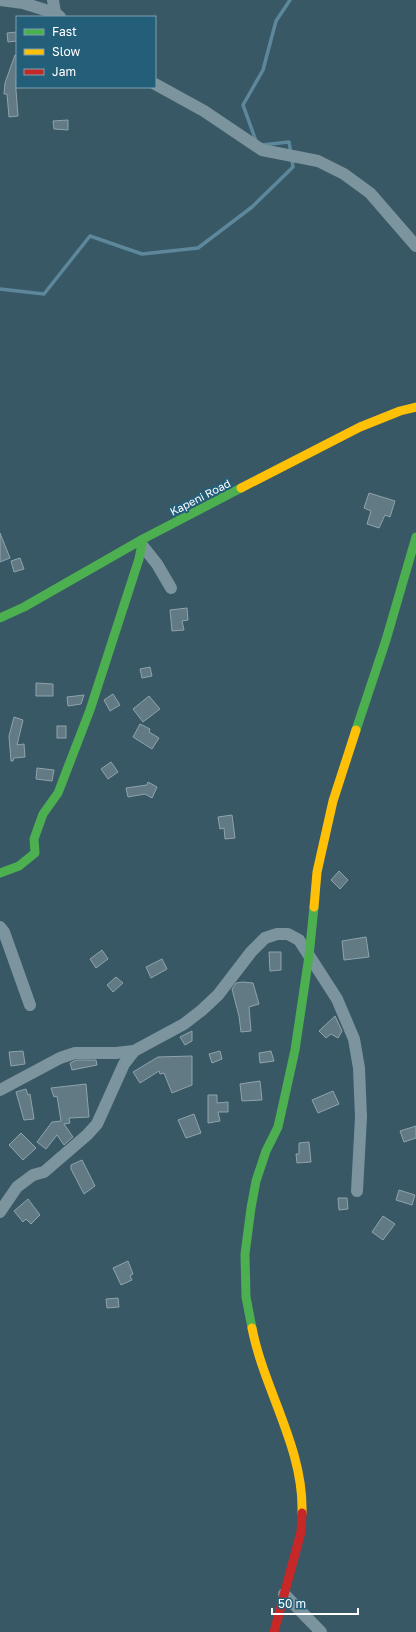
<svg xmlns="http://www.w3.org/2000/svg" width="416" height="1632" font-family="'Golos Text',sans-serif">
<rect width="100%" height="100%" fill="#385866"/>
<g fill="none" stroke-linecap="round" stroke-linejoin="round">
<g stroke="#5d879a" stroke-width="3.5">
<polyline points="256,141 243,105 263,70 276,21 290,0"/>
<polyline points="0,289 44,294 90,236 142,254 198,248 252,207 293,167 289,142 261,145"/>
</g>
</g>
<g fill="#627a84" stroke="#8fa3ac">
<polygon points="17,32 17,41 8,42 7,33"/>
<polygon points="15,55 17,55 16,90 18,116 9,117 7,94 4,94 5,83"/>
<polygon points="68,120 68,130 54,129 53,121"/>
<polygon points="369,493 395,501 390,517 385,515 379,528 367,524 371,511 364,508"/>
<polygon points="0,533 10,558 0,562"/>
<polygon points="20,558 24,569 14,572 11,561"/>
<polygon points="187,608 188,620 182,621 184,630 172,631 170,610"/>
<polygon points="150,667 152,676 142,678 140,669"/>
<polygon points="36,683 53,684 53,696 36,696"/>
<polygon points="113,694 120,705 110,711 104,700"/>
<polygon points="84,695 81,704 68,706 67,697"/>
<polygon points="149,696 160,709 143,722 133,709"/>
<polygon points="14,717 23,720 17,745 24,744 25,757 14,758 13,761 11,761 9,736"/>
<polygon points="140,724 150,729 149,732 159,738 152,749 133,737"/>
<rect x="57" y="726" width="9" height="12"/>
<polygon points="111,762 118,772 108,779 101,769"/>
<polygon points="37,768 54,770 52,781 36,779"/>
<polygon points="148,782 157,787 152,798 145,794 128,797 126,788 147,785"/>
<polygon points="232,815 235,838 225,839 224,828 220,829 218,817"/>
<polygon points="339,871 348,880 340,889 331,880"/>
<polygon points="366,937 369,957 344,960 342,941"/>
<polygon points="102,950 108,959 96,968 90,959"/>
<polygon points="269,952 281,952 281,970 270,971"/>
<polygon points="162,959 167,969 151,978 146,967"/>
<polygon points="116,977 123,983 113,992 107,985"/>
<polygon points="243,982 253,983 259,1004 249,1007 251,1031 241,1032 239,1016 232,989 236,983"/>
<polygon points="335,1016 342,1031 338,1038 331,1034 326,1038 319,1031"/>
<polygon points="192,1031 192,1041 185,1045 180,1037"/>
<polygon points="23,1051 25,1064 11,1066 9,1052"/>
<polygon points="220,1051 222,1059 212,1063 209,1054"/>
<polygon points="271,1051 274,1061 260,1063 259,1053"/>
<polygon points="192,1056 192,1085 172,1093 164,1073 160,1074 159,1071 140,1083 133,1072 158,1057"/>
<polygon points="76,1060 96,1060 97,1065 72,1070 70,1063"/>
<polygon points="260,1081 262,1100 242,1101 240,1084"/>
<polygon points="86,1084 89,1117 69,1118 70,1123 64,1124 73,1137 64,1145 57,1135 46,1149 37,1142 52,1122 61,1121 57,1096 54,1097 51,1088"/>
<polygon points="26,1089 28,1095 30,1094 34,1119 24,1120 16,1092"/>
<polygon points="333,1091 339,1104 318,1113 312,1100"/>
<polygon points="208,1095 217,1095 217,1103 228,1102 228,1112 218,1112 220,1121 208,1123"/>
<polygon points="194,1114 201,1133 186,1138 178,1120"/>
<polygon points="416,1126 416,1138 404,1142 400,1131"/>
<polygon points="21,1133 36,1148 23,1160 9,1145"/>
<polygon points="309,1142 311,1162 297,1163 296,1154 299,1154 299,1143"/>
<polygon points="82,1160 95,1186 84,1194 71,1169 71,1165"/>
<polygon points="399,1190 415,1195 412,1205 396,1200"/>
<polygon points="338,1198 347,1198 348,1209 339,1210"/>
<polygon points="28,1199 40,1215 31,1224 26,1219 23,1222 14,1211"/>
<polygon points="383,1216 395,1224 383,1240 372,1232"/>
<polygon points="128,1261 133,1274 130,1276 132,1280 121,1285 113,1268"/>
<polygon points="118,1298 119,1307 107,1308 106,1299"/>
</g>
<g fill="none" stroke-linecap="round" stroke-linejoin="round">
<g stroke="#7c949d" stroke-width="12">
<polyline points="0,0 23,3 55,13 60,17"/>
<polyline points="53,0 55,13"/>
<polyline points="155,84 204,111 262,150 318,161 344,174 370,193 416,246"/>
<polyline points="141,544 157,564 171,588"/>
<polyline points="0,927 4,932 30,1005"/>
<polyline points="0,1090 60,1058 75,1053 116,1053 134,1051"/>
<polyline points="0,1212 17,1187 33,1175 44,1172 87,1135 97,1124 124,1064 134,1051 184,1024 202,1010 218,995 251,952 265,938 277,934 288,934 299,940 337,999 354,1039 359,1068 361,1117 357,1191"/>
<polyline points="284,1594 321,1632"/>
</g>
<g stroke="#4caf50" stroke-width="9">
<polyline points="0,618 24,607 143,539 241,488"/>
<polyline points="356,730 386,640 416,537"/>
<polyline points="0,873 19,866 35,853 34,839 43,814 58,793 90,710 139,559 143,539"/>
<polyline points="252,1328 246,1297 245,1254 251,1208 256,1181 266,1151 278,1127 295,1050 309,956 314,907"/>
</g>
<g stroke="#ffc107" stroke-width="9">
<polyline points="241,488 360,427 400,411 416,407"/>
<polyline points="314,907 317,872 333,801 356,730"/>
<path d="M252 1328C264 1390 304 1448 302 1513"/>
</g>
<polyline stroke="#c62828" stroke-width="9" points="274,1632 301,1532 302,1513"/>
</g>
<g text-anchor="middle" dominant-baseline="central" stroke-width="4" stroke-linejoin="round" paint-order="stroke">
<g font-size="11" fill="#fff" stroke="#245f7a">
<text transform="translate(200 497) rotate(-27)">Kapeni Road</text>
</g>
</g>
<rect x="16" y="16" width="140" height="72" fill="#245f7a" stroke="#7c9faf"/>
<rect x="24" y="29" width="20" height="6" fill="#4caf50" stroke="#7c9faf"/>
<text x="52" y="36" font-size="12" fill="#ffffff">Fast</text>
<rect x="24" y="49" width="20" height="6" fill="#ffc107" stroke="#7c9faf"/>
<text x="52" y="56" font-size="12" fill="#ffffff">Slow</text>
<rect x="24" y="69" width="20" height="6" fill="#c62828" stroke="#7c9faf"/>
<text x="52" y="76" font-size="12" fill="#ffffff">Jam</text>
<path d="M272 1608v6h86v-6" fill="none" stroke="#ffffff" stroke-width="2"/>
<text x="278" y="1608" font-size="12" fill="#ffffff" stroke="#245f7a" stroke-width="3" paint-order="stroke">50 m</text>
</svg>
